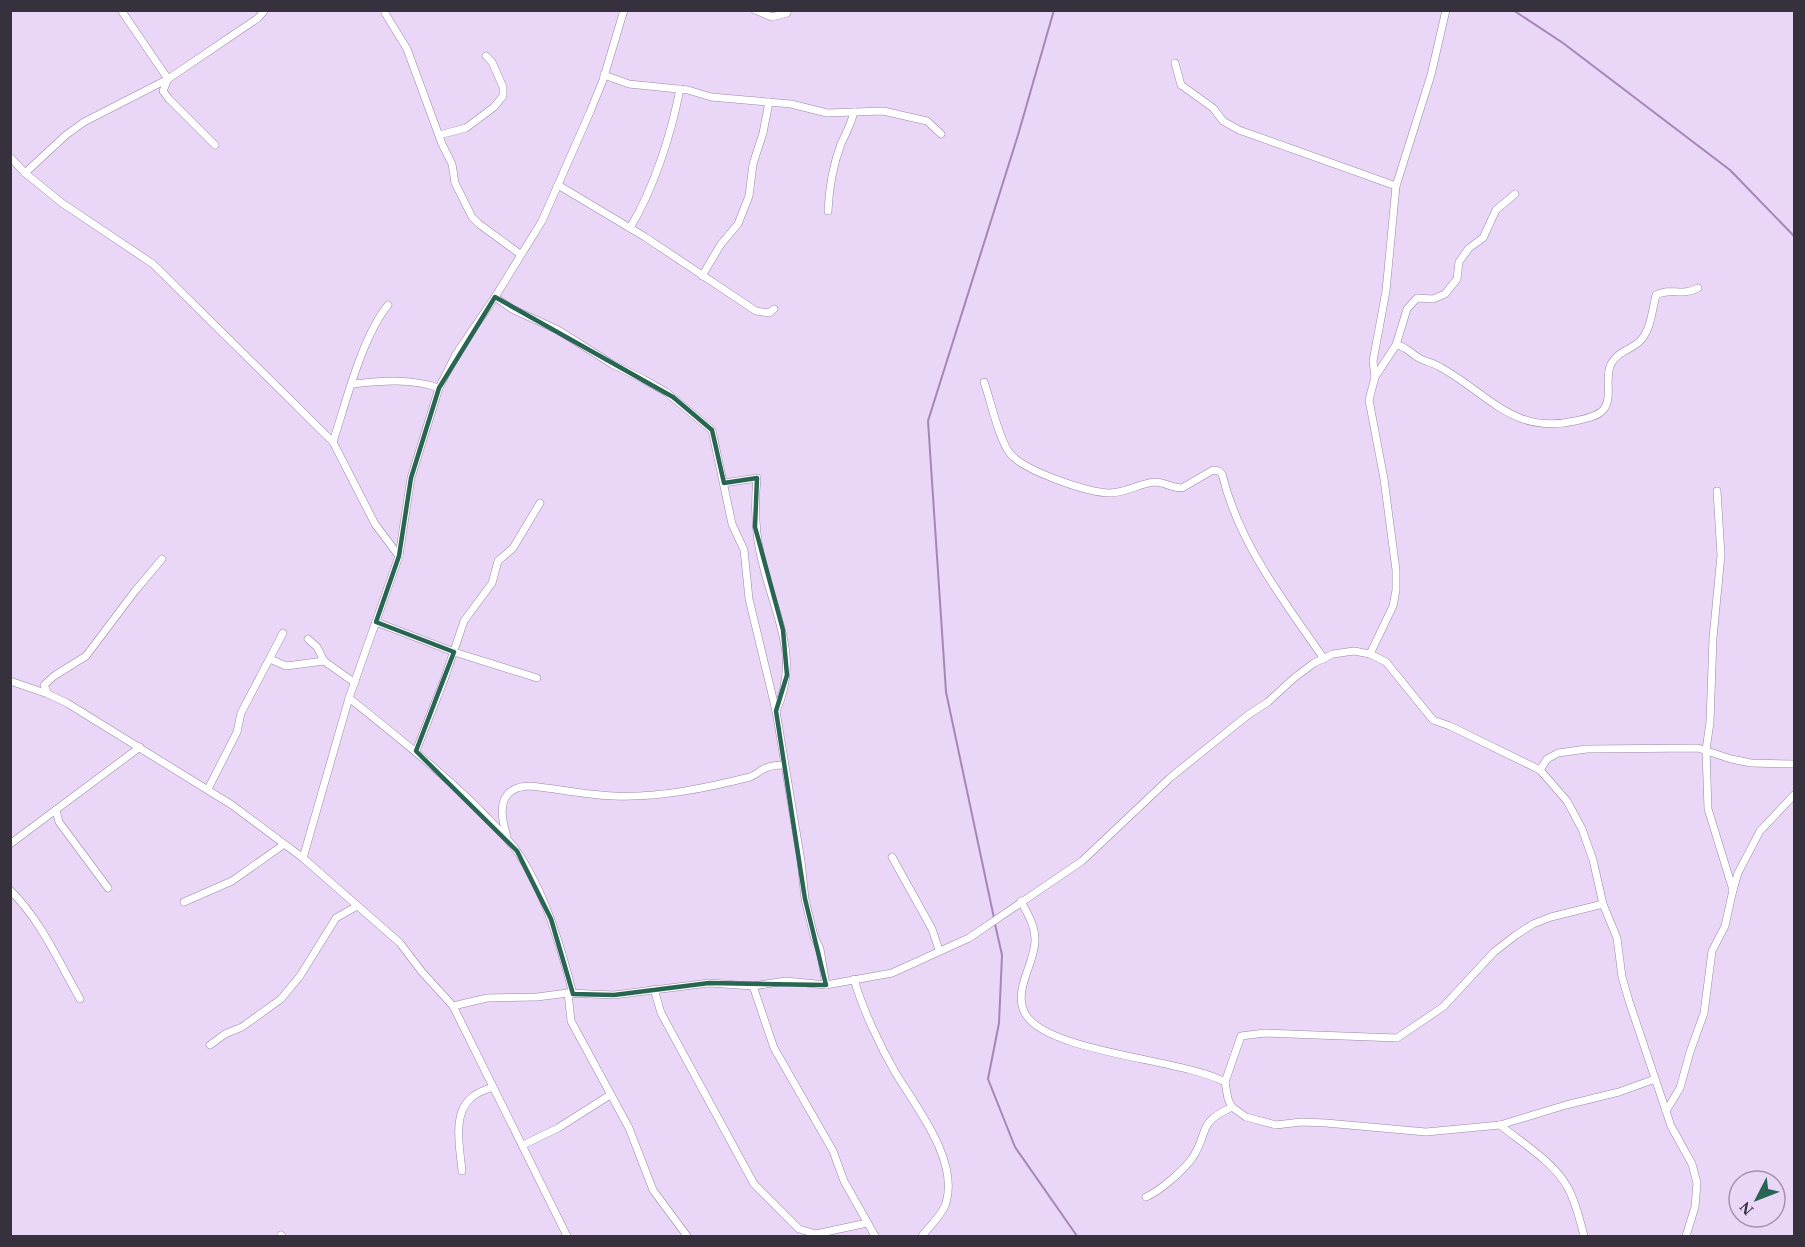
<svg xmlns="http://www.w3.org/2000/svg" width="1805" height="1247" font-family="Georgia,serif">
<rect width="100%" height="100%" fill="#ead6f7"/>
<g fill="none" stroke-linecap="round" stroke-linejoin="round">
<g stroke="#a486b7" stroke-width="2">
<polyline points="1513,10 1563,43 1730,170 1794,236"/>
<polyline points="994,918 946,692 928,421 1018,135 1054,10"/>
<polyline points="995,924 1002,955 999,1023 988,1079 1015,1147 1077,1236"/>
</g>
<g stroke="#9a88a7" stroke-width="8">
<g id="street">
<polyline points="121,10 168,79 163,91 169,99 215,145"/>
<polyline points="755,10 772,17 787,13 788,10"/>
<polyline points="385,13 407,49 442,144 452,164 455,183 472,217 479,224 520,254"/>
<polyline points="1175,63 1181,85 1213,108 1223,121 1239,130 1396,186"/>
<polyline points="604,75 629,84 688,90 711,97 791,104 827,113 883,111 927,121 941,134"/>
<polyline points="439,135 466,128 494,107 503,96 503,87 492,62 486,56"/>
<polyline points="10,157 25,173 62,203 153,264 333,442 375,524 399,556"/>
<polyline points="25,173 66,135 84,122 168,79 258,18 265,10"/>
<polyline points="558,185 645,237 756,311 769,313 774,309"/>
<path d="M828 211C829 189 833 165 841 144 846 133 851 124 854 112"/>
<path d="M630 228C654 188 671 135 680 89"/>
<polyline points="702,276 721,244 738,224 749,196 753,164 763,133 769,102"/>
<polyline points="495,297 512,309 558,330 612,364 643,379 666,392 712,430 732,524 744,550 749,599 776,711 801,861 805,899 814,936 820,949 826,985"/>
<polyline points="1396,345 1407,309 1417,298 1433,299 1445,294 1457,279 1459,262 1469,248 1483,238 1496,210 1515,194"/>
<path d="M1375 377 1396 345C1406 346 1410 353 1419 358 1426 362 1434 363 1440 367 1489 394 1513 435 1575 421 1584 419 1598 417 1604 409 1613 396 1604 378 1611 364 1617 352 1630 350 1639 342 1651 331 1652 310 1656 295 1672 287 1680 297 1698 288"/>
<path d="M984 382C991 401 998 437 1009 452 1021 470 1088 493 1110 493 1126 493 1140 483 1155 482 1164 482 1172 488 1182 488L1213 470 1219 471 1222 474C1239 544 1284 601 1324 659"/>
<path d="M353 384C381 381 411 378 439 388"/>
<path d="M333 442C346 402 362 337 388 305"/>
<path d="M724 483 757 478C754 509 755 538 764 569 777 620 800 659 776 711"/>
<polyline points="376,622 454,652 537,678"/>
<polyline points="308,639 317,647 324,661"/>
<polyline points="1370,654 1393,606 1396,590 1396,570 1384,479 1369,400 1375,377 1373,361 1386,291 1396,186 1431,75 1446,10"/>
<polyline points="270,659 286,666 324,661 355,683"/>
<polyline points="10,681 48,694 67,703 232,805 303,858 400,943 422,972 453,1006 567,1236"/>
<polyline points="48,694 44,685 54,676 86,656 135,591 162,559"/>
<path d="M349 698C394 734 438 769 479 809 491 822 505 835 516 850 544 889 561 947 573 994"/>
<polyline points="416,751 444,680 464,621 492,583 498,561 513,548 540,503"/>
<polyline points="1540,770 1547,759 1558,753 1587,749 1698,748 1731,759 1751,763 1794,764"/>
<polyline points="208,789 237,732 241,713 283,633"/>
<polyline points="56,810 59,822 108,888"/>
<path d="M507 836C502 821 497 799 513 790 518 787 526 786 531 786 559 789 586 795 614 796 659 798 706 788 750 777 756 775 760 770 766 768 771 765 778 765 784 765"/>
<polyline points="10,844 140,747"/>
<polyline points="892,857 932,929 939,950"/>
<polyline points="303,858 349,698 399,556 411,478 439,388 456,354 495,297 542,221 590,112 603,80 624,10"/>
<path d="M10 890C40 919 60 964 80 999"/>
<polyline points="1733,890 1738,873 1760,831 1794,795"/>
<path d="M1021 901C1027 913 1035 925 1035 939 1036 963 1011 991 1026 1015 1050 1053 1182 1059 1225 1082"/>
<polyline points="184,902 232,881 283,845"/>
<polyline points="1603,904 1551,917 1533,924 1516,935 1494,952 1443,1007 1397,1038 1265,1033 1241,1036 1225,1082 1228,1099 1232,1107 1246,1117 1276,1125 1301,1122 1326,1123 1426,1132 1500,1125 1566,1105 1619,1092 1655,1079"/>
<path d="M854 979C862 1008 880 1046 895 1072 916 1107 959 1160 946 1203 943 1214 929 1227 922 1236"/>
<polyline points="753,986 774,1048 833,1151 844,1181 875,1236"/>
<polyline points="654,989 661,1013 754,1184 799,1229 816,1234 867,1223"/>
<polyline points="568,993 571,1021 629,1128 653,1190 687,1236"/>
<polyline points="453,1006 487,998 537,997 568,993 614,995 709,983 753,986 786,981 826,985 892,973 969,938 1082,861 1171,777 1248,715 1268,702 1294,678 1314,663 1333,654 1354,651 1370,654 1386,662 1433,720 1450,726 1540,770 1567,801 1582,829 1593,860 1603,904 1617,938 1622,977 1629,1001 1671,1126 1692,1164 1697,1183 1695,1207 1686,1236"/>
<polyline points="210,1045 225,1034 242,1027 281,999 300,976 336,918 357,906"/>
<polyline points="1666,1111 1680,1088 1690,1052 1704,1013 1712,951 1725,926 1733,890 1708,809 1706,750 1710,722 1713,638 1721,555 1717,491"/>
<path d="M1500 1125C1522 1143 1554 1162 1568 1188 1576 1203 1580 1220 1584 1236"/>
<polyline points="523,1145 558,1128 610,1095"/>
<path d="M462 1171C460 1149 452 1114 471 1098 477 1092 485 1090 493 1087"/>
<path d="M1146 1197C1160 1191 1184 1170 1193 1157 1210 1130 1196 1124 1232 1107"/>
<polyline points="281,1235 282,1236"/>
</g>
</g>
<use href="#street" stroke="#fff" stroke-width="7"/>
</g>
<path fill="none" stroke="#286653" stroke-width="4.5" stroke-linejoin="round" d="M495 297 673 397 712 430 724 483 757 478 755 527 783 630 787 675 776 711 805 899 826 985 709 983 614 995 573 994 551 919 517 851 416 751 454 652 376 622 399 556 411 478 439 388Z"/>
<rect width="1805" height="1247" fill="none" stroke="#37303d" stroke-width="24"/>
<g transform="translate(1757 1199) rotate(228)"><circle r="28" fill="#ead6f7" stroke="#a294ad" stroke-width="1.5"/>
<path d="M0-4.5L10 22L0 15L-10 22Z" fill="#286653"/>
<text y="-9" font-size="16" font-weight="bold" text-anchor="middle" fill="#37303d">N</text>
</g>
</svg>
